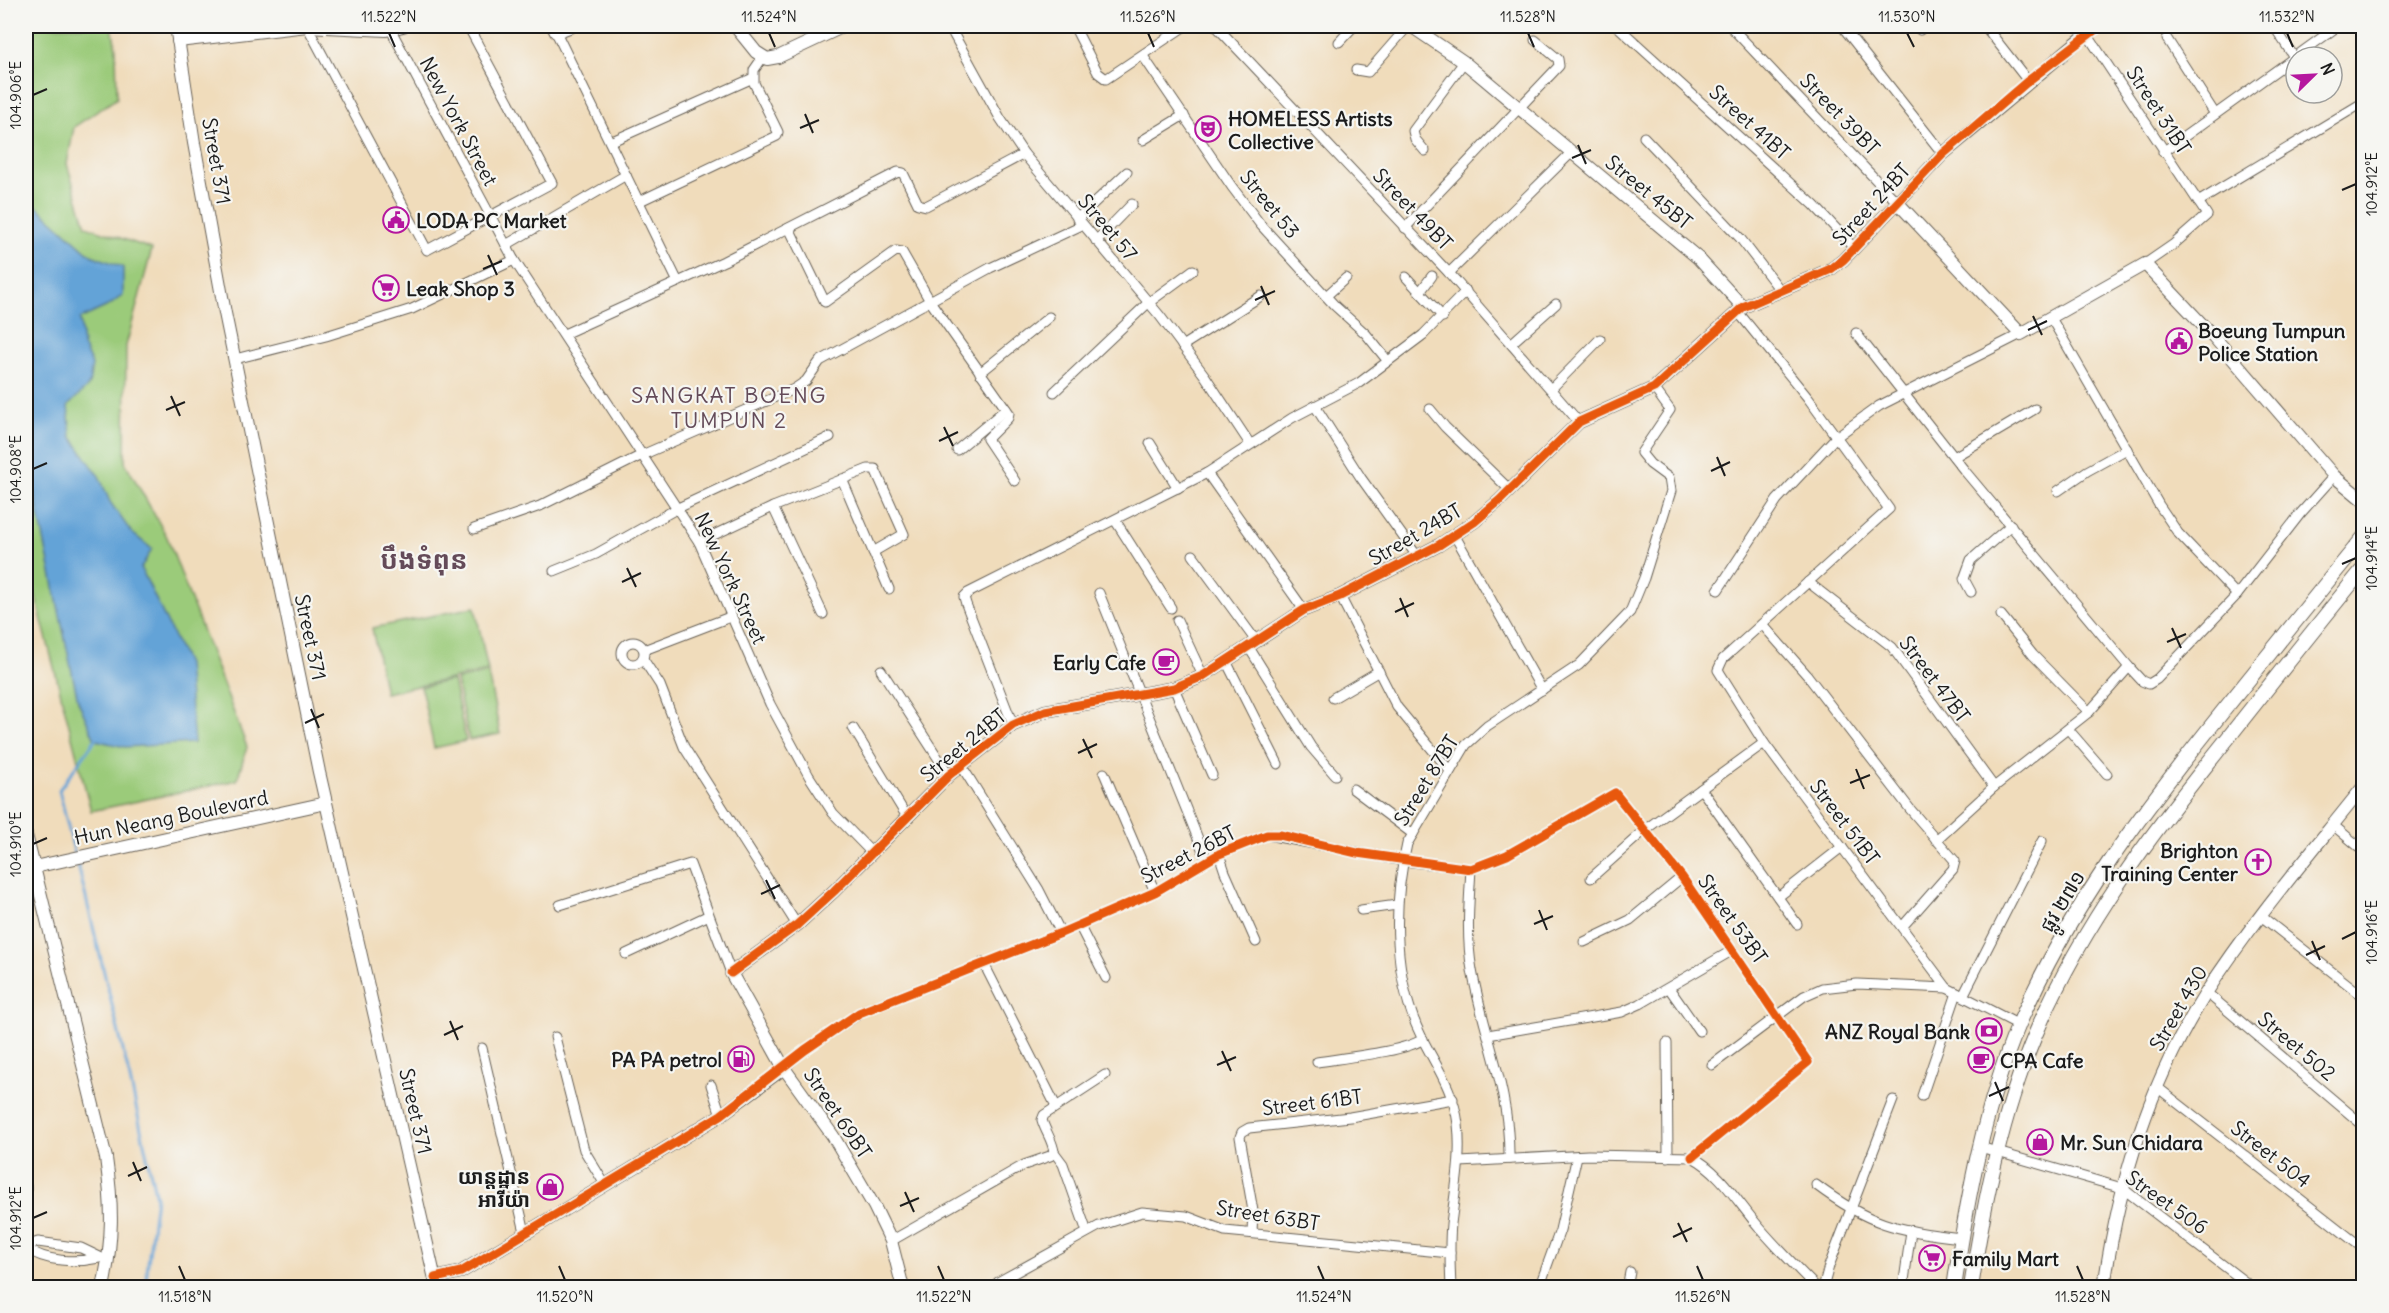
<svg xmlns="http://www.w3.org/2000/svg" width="2389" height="1313" font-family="Delius,'Noto Sans Khmer',sans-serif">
<rect width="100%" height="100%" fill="#f6f6f2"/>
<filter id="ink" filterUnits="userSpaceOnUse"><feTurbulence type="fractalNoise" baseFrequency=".0167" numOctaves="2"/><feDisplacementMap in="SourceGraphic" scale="12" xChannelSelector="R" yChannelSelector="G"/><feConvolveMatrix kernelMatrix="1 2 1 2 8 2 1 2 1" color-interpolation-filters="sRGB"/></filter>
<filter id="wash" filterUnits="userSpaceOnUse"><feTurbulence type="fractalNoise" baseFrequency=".008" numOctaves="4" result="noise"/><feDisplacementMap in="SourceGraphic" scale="24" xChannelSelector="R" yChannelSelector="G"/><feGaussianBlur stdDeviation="1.35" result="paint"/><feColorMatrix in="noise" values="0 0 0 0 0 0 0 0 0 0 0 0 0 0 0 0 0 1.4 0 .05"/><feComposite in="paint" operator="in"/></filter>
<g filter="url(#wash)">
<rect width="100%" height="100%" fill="#f0dcbb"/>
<g fill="#9bcb7a" stroke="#5c744b" stroke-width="1.5">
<polygon points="26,26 112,26 116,48 117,98 74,127 67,164 86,226 152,249 126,346 125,462 167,537 247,747 237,780 91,811 26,559"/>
<polygon points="475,607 488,671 385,693 372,628"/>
<polygon points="488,673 500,734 469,740 456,680"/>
<polygon points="453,680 466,741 434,748 421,687"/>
</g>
<polygon fill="#64a3d7" stroke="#40607a" stroke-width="1.5" points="26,197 91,255 123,267 123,295 110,305 80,319 83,345 92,365 89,385 68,406 71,436 99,476 110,502 131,532 152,549 141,568 187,664 194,743 125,747 95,740 78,701 26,454"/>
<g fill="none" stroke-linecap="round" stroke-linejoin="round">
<g stroke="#64a3d7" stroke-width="3">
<polyline points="75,855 59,790 95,740"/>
<polyline points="77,861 129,1075 156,1197 145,1288"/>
</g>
</g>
</g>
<g filter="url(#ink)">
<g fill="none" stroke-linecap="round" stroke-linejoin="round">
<g stroke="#665f54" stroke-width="11">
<g id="street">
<polyline points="307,26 427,250 552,183 468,26"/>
<polyline points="949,26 1000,118 1024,154 1160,316 1205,376 1250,444"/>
<polyline points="1074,26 1098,73 1106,79 1185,26"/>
<polyline points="1216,26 1449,273 1579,422"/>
<polyline points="1617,26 1814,205 1855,249"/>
<polyline points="1730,26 1897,202"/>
<polyline points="1842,26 1943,154"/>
<polyline points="1917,26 1920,30"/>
<polyline points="1985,26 2028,81"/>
<polyline points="2100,26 2087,34 2207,215 2174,244 2145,264"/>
<polyline points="2274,26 2294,57"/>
<polyline points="391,30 514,260 699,542 770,704 809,776 833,813 872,853"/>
<polyline points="556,32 678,282"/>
<polyline points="2167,39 2215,114"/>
<polyline points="1339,42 1354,26"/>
<polyline points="1143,56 1232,187 1260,224 1335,306 1366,334 1387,360"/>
<polyline points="1356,70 1368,72 1408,26"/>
<polyline points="1644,137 1740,238 1780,290"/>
<polyline points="1143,140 1184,115"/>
<polyline points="610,142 753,78"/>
<polyline points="1425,151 1415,139 1413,131 1464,62"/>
<polyline points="2163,152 2338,26"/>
<polyline points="640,201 777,136 778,132 754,83 754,70 763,57"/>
<polyline points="2198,202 2364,102"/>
<polyline points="1077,219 1127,172"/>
<polyline points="789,228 825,302 896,251 902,252 930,301 1009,413 1008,418 987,439 1015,481"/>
<polyline points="1405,228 1559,66 1558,59 1535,40"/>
<polyline points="1096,241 1132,204"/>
<polyline points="506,245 626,175"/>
<polyline points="1449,273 1571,153"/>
<polyline points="1406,277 1443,317"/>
<polyline points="1420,292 1432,276"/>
<polyline points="1326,296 1346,278"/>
<polyline points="1738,312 1808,398 1889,509 1723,659 1718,670 1764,743 1947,988"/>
<polyline points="2051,318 2159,505 2178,533 2237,595"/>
<polyline points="1856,333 1964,470 2129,667 2142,681 2149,684 2157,679 2237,595 2300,514 2334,476"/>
<polyline points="564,334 724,261 898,172 903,173 918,204 926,206 1024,154"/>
<polyline points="1513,342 1556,304"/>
<polyline points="1182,346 1261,296"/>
<polyline points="235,359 326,336 412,309 514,260"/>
<polyline points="980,373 1049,317"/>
<polyline points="1551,389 1600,339"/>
<polyline points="1054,392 1148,303 1193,270"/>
<polyline points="1315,406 1361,478 1417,556"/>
<polyline points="1430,409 1445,427 1510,490"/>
<polyline points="1150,443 1178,488"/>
<polyline points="957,450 1006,409"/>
<polyline points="1954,457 2035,409"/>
<polyline points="1207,473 1304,610"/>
<polyline points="842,479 889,589"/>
<polyline points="2058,491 2087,471 2127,449"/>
<polyline points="773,507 823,614"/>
<polyline points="1115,520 1171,608"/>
<polyline points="474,529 540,506 642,455 794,389 806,381 820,361 990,268 1082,225"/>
<polyline points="1455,536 1542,690"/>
<polyline points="699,542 773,507 868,469 875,469 904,534 873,552"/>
<polyline points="1193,555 1256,641"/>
<polyline points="554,571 596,554 678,508 830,437"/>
<polyline points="1808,582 1892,647 1994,787"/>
<polyline points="1718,590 1777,500 1836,437 1879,406 2021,334"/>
<polyline points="1971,592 1964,579 1971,560 2011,525"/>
<polyline points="1099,593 1207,861"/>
<polyline points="1340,596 1397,707 1450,771"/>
<polyline points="2001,615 2033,655 2089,712"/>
<polyline points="1177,620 1203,676"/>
<polyline points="1762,624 1807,675 1910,809 1955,861 1953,869 1902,927"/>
<circle cx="633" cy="653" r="11"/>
<polyline points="1248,646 1311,747 1335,775"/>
<polyline points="644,650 730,617"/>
<polyline points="643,659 660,685 684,747 797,925"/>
<polyline points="1226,661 1278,764"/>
<polyline points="881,670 949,775"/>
<polyline points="1174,688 1212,775"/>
<polyline points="1333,698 1379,671"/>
<polyline points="1013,725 966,604 964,597 968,593 1207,473 1292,418 1359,383 1423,335 1466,291"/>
<polyline points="853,728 907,817"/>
<polyline points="2068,729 2107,774"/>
<polyline points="961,765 1039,890 1061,933"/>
<polyline points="1104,773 1155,892"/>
<polyline points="1353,789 1413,834"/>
<polyline points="1701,789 1797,924"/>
<polyline points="2333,825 2364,851"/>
<polyline points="1936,840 1994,787 2089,712 2129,667"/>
<polyline points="1219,854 1225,872 1256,942"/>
<path d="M1471 869C1469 903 1466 937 1472 970 1484 1037 1510 1089 1509 1159"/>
<polyline points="1591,878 1646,829 1764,743"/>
<polyline points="1778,897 1842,847"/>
<polyline points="560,905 690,864 731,973"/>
<polyline points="1361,910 1397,905"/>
<polyline points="2261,916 2364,997"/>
<polyline points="1079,925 1106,978"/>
<polyline points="1584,942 1630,920 1682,877"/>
<polyline points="626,954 707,916"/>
<polyline points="983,962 1056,1106"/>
<polyline points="1669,988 1699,1031"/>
<polyline points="2207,993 2364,1126"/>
<polyline points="1963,996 2042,841"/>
<polyline points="1488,1035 1622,1012 1640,1004 1733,950"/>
<polyline points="555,1037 584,1150 604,1183"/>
<polyline points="1667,1043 1668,1157"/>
<polyline points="482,1048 525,1232"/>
<path d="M1317 1062C1341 1058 1405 1052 1423 1039"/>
<polyline points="1712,1065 1804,996 1822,988 1857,984 1947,988 2019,1025"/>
<polyline points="784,1068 805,1050 867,1009 1061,933 1155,892 1219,854 1267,835 1403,861 1471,869 1507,855 1615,793 1682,877 1808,1062 1692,1157"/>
<polyline points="711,1085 721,1115"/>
<polyline points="2157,1087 2364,1249"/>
<polyline points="1922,1096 1957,993"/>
<polyline points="1980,1147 2122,1188 2253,1288"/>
<polyline points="1054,1152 1063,1164 1087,1232"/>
<path d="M1460 1162 1588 1155 1692 1157C1720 1171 1739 1204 1759 1227 1777 1248 1797 1268 1817 1288"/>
<path d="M1816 1185C1868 1224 1897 1231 1961 1238"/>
<polyline points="26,1186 26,1210"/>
<polyline points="1252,1233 1253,1211 1240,1137 1242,1132 1249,1128 1350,1117 1453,1099"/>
<path d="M891 1241 1024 1165 1050 1156 1054 1152C1053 1141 1045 1131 1042 1120L1044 1115 1105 1075"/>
<polyline points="26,1246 38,1242 81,1248 108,1261"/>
<path d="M26 1248C46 1262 75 1263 99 1258"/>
<polyline points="994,1288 998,1282 1099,1226 1142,1212 1186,1216 1225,1231 1450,1253"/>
<path d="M1451 1288C1450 1266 1449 1245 1451 1224 1455 1190 1462 1158 1458 1124 1454 1092 1438 1069 1423 1040 1393 981 1392 908 1407 844L1466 745 1487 726 1579 665 1630 612 1644 578 1671 491 1669 478 1650 464 1641 453 1670 410 1654 388"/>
<polyline points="1539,1288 1560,1230 1577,1156"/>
<polyline points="1627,1288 1630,1272"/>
<polyline points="1823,1288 1829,1266 1893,1100"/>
<polyline points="1903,1288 1911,1231"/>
</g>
</g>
<g stroke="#665f54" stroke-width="14">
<g id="secondary">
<polyline points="176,26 194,143 225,313 319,772 437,1288"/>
<polyline points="553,26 556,32 572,26"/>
<polyline points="735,26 756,52 767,59 778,57 844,26"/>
<polyline points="1411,26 1464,62 1698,258 1743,307"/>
<polyline points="178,41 307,26 386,30 403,26"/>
<polyline points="1897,202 2021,334 2145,264 2214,337 2334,476 2364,501"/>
<path d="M26 835 106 1158C113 1207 113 1239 103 1288"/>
<polyline points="34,867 326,803"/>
<polyline points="435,1278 461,1272 721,1115 784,1068"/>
<polyline points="903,1288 891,1241 874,1206 833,1136 784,1068 731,973 797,925 834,891 949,775 1013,725 1045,711 1174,688 1203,676 1304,610 1340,596 1439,545 1474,522 1500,500 1579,422 1654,388 1743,307 1831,269 1843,260 1943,154 2087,34 2081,26"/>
<path d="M2104 1288C2118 1183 2149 1083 2206 993 2253 920 2310 854 2364 786"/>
</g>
</g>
<g stroke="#665f54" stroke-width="16">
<g id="primary">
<path d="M1954 1288C1967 1199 1984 1107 2019 1024 2069 907 2145 808 2224 710 2271 652 2317 594 2364 537"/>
<path d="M1971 1288C1984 1202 2002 1113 2036 1033 2082 924 2154 830 2228 738 2273 681 2318 624 2364 568"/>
</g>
</g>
<use href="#street" stroke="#fff" stroke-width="9"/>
<use href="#secondary" stroke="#fff" stroke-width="12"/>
<use href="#primary" stroke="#fff" stroke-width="14"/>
<g stroke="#f6f6f2" stroke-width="13">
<g id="cycleway">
<polyline points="731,973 797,925 834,891 949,775 1013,725 1045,711 1174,688 1203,676 1304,610 1340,596 1439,545 1474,522 1500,500 1579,422 1654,388 1743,307 1831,269 1843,260 1943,154 2028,81 2100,26"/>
<polyline points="435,1278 461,1272 721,1115 805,1050 859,1013 1061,933 1155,892 1219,854 1267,835 1280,835 1357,853 1471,869 1507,855 1615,793 1682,877 1808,1062 1692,1157"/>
</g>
</g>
<use href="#cycleway" stroke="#e8590c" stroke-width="9"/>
</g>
</g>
<path fill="none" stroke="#1c1c1c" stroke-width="2" d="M389 33 395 47M769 33 775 47M1148 33 1154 47M1528 33 1534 47M1907 33 1914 47M2287 33 2293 47M33 95 47 89M805 114 813 133M800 128 819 120M1578 145 1586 164M1572 158 1591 150M2342 190 2356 184M488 255 497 275M483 269 502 261M1261 286 1269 305M1255 300 1275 291M2033 316 2042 335M2028 330 2047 321M171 396 180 416M166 410 185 402M944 427 953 446M939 441 958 432M1717 457 1725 476M33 469 47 463M1711 471 1730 462M2342 564 2356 558M627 568 636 587M622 582 641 573M1400 598 1408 617M1395 612 1414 603M2172 628 2181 648M2167 642 2186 634M311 709 319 728M305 723 324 714M1083 739 1092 758M1078 753 1097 744M1856 769 1864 789M1850 783 1870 775M33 844 47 838M766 880 775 899M761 894 780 885M1539 910 1547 930M1534 924 1553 916M2342 939 2356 932M2312 941 2320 960M2306 955 2325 946M450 1021 458 1040M444 1035 463 1026M1222 1051 1231 1071M1217 1065 1236 1057M1995 1082 2003 1101M1989 1096 2009 1087M133 1162 141 1181M128 1176 147 1167M905 1192 914 1212M900 1206 919 1198M33 1218 47 1212M1678 1223 1687 1242M1673 1237 1692 1228M179 1266 185 1280M559 1266 565 1280M938 1266 944 1280M1318 1266 1324 1280M1697 1266 1703 1280M2077 1266 2083 1280"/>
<defs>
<g id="theatre-ring" transform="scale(1.35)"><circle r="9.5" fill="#f6f6f2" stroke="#b5179e" stroke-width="1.5"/><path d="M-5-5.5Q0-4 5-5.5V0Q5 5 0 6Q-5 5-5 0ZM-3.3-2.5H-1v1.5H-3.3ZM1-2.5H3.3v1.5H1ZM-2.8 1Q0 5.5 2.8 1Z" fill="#b5179e"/></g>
<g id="civic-ring" transform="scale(1.35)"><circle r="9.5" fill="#f6f6f2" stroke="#b5179e" stroke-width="1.5"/><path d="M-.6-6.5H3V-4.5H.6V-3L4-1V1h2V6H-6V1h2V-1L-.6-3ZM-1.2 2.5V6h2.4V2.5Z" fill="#b5179e"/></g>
<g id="supermarket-ring" transform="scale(1.35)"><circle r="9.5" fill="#f6f6f2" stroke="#b5179e" stroke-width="1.5"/><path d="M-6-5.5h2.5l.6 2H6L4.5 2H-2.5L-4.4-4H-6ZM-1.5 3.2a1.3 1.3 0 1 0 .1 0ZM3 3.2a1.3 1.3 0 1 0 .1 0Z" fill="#b5179e"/></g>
<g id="cafe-ring" transform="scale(1.35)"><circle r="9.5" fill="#f6f6f2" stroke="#b5179e" stroke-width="1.5"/><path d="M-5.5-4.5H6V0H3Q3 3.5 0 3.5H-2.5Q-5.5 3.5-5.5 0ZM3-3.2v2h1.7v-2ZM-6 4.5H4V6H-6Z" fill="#b5179e"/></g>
<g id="church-ring" transform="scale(1.35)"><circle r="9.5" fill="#f6f6f2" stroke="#b5179e" stroke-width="1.5"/><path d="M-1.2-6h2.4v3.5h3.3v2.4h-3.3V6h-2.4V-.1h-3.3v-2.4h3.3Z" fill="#b5179e"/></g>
<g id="bank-ring" transform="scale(1.35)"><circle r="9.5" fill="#f6f6f2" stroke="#b5179e" stroke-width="1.5"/><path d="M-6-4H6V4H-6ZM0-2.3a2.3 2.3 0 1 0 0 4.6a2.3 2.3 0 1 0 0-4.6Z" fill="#b5179e"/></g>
<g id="fuel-ring" transform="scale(1.35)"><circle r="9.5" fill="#f6f6f2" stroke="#b5179e" stroke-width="1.5"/><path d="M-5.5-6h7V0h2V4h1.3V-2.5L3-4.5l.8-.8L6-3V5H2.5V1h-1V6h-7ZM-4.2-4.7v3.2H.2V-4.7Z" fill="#b5179e"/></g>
<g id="shop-ring" transform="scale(1.35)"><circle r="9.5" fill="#f6f6f2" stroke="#b5179e" stroke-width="1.5"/><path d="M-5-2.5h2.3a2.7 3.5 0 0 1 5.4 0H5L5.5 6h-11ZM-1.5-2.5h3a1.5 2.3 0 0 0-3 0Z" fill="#b5179e"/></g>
</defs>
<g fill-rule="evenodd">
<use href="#theatre-ring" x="1208" y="129"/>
<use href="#civic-ring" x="396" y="220"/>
<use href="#supermarket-ring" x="386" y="288"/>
<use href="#civic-ring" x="2179" y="341"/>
<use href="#cafe-ring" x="1166" y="662"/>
<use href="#church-ring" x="2258" y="862"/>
<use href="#bank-ring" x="1989" y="1031"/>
<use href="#fuel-ring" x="741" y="1059"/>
<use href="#cafe-ring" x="1981" y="1060"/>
<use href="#shop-ring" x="2040" y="1142"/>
<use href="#shop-ring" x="550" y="1187"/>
<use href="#supermarket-ring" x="1932" y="1258"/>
</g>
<g text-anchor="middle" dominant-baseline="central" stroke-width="4.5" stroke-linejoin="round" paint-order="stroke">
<g font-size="20" fill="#1c1c1c" stroke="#f6f6f2">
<text transform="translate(2159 110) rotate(57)">Street 31BT</text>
<text transform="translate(1840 114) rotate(46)">Street 39BT</text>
<text transform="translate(459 121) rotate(62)">New York Street</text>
<text transform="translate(1750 122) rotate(42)">Street 41BT</text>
<text transform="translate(217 161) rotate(80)">Street 371</text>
<text transform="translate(1649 192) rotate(39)">Street 45BT</text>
<text transform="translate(1270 204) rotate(51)">Street 53</text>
<text transform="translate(1871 204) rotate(-47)">Street 24BT</text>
<text transform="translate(1413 209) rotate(46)">Street 49BT</text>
<text transform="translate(1108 227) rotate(50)">Street 57</text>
<text transform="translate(1415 534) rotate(-30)">Street 24BT</text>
<text transform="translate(731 578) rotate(65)">New York Street</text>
<text transform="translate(311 637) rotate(78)">Street 371</text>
<text transform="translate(1935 679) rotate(53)">Street 47BT</text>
<text transform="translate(963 745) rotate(-39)">Street 24BT</text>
<text transform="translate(1426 780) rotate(-58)">Street 87BT</text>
<text transform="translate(171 817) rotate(-12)">Hun Neang Boulevard</text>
<text transform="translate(1845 822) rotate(53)">Street 51BT</text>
<text transform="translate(1188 854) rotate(-27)">Street 26BT</text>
<text transform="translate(2062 901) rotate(-59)">ផ្លូវ ២៧១</text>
<text transform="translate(1733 919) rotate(55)">Street 53BT</text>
<text transform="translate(2178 1008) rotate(-60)">Street 430</text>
<text transform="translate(2297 1046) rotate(40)">Street 502</text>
<text transform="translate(1312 1102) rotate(-7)">Street 61BT</text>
<text transform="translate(416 1111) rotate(77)">Street 371</text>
<text transform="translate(838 1113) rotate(56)">Street 69BT</text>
<text transform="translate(2271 1154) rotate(38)">Street 504</text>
<text transform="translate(2167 1202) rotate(35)">Street 506</text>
<text transform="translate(1268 1215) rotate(9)">Street 63BT</text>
</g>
<g font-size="20" font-weight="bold" fill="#1c1c1c" stroke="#f6f6f2" text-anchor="start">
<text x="1228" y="118">HOMELESS Artists<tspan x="1228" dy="23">Collective</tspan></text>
<text x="416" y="220">LODA PC Market</text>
<text x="406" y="288">Leak Shop 3</text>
<text x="2198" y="330">Boeung Tumpun<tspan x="2198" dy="23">Police Station</tspan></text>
<text x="1146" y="662" text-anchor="end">Early Cafe</text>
<text x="2238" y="850" text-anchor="end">Brighton<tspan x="2238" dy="23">Training Center</tspan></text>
<text x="1970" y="1031" text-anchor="end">ANZ Royal Bank</text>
<text x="722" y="1059" text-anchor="end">PA PA petrol</text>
<text x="2000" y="1060">CPA Cafe</text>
<text x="2060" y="1142">Mr. Sun Chidara</text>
<text x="530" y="1176" text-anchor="end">យាន្ដដ្ឋាន<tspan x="530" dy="23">អារីយ៉ា</tspan></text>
<text x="1952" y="1258">Family Mart</text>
</g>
<g font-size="22" letter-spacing="1.5" fill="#644b59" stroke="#f6f6f2">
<text x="729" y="395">SANGKAT BOENG<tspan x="729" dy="25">TUMPUN 2</tspan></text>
</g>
<g font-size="26" font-weight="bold" fill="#644b59" stroke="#f6f6f2">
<text x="424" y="559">បឹងទំពុន</text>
</g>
</g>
<rect width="2389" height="1313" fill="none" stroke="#f6f6f2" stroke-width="66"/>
<g transform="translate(2314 75) rotate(66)"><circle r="28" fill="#f6f6f2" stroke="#9f9f9c" stroke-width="1.5"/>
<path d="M0-4.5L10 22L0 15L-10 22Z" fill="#b5179e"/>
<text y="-9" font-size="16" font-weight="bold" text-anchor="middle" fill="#1c1c1c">N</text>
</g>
<rect x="33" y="33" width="2323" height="1247" fill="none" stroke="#1c1c1c" stroke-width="2"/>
<g font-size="15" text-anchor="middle" fill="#1c1c1c">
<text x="389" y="22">11.522°N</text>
<text x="769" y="22">11.524°N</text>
<text x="1148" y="22">11.526°N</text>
<text x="1528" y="22">11.528°N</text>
<text x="1907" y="22">11.530°N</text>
<text x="2287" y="22">11.532°N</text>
<text transform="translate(16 95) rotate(-90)" y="5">104.906°E</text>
<text transform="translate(2372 184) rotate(-90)" y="5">104.912°E</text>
<text transform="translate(16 469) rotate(-90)" y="5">104.908°E</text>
<text transform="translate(2372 558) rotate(-90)" y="5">104.914°E</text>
<text transform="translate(16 844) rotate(-90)" y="5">104.910°E</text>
<text transform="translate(2372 932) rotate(-90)" y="5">104.916°E</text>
<text transform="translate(16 1218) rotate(-90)" y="5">104.912°E</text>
<text x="185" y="1302">11.518°N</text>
<text x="565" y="1302">11.520°N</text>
<text x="944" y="1302">11.522°N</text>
<text x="1324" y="1302">11.524°N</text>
<text x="1703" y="1302">11.526°N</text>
<text x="2083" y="1302">11.528°N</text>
</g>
</svg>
